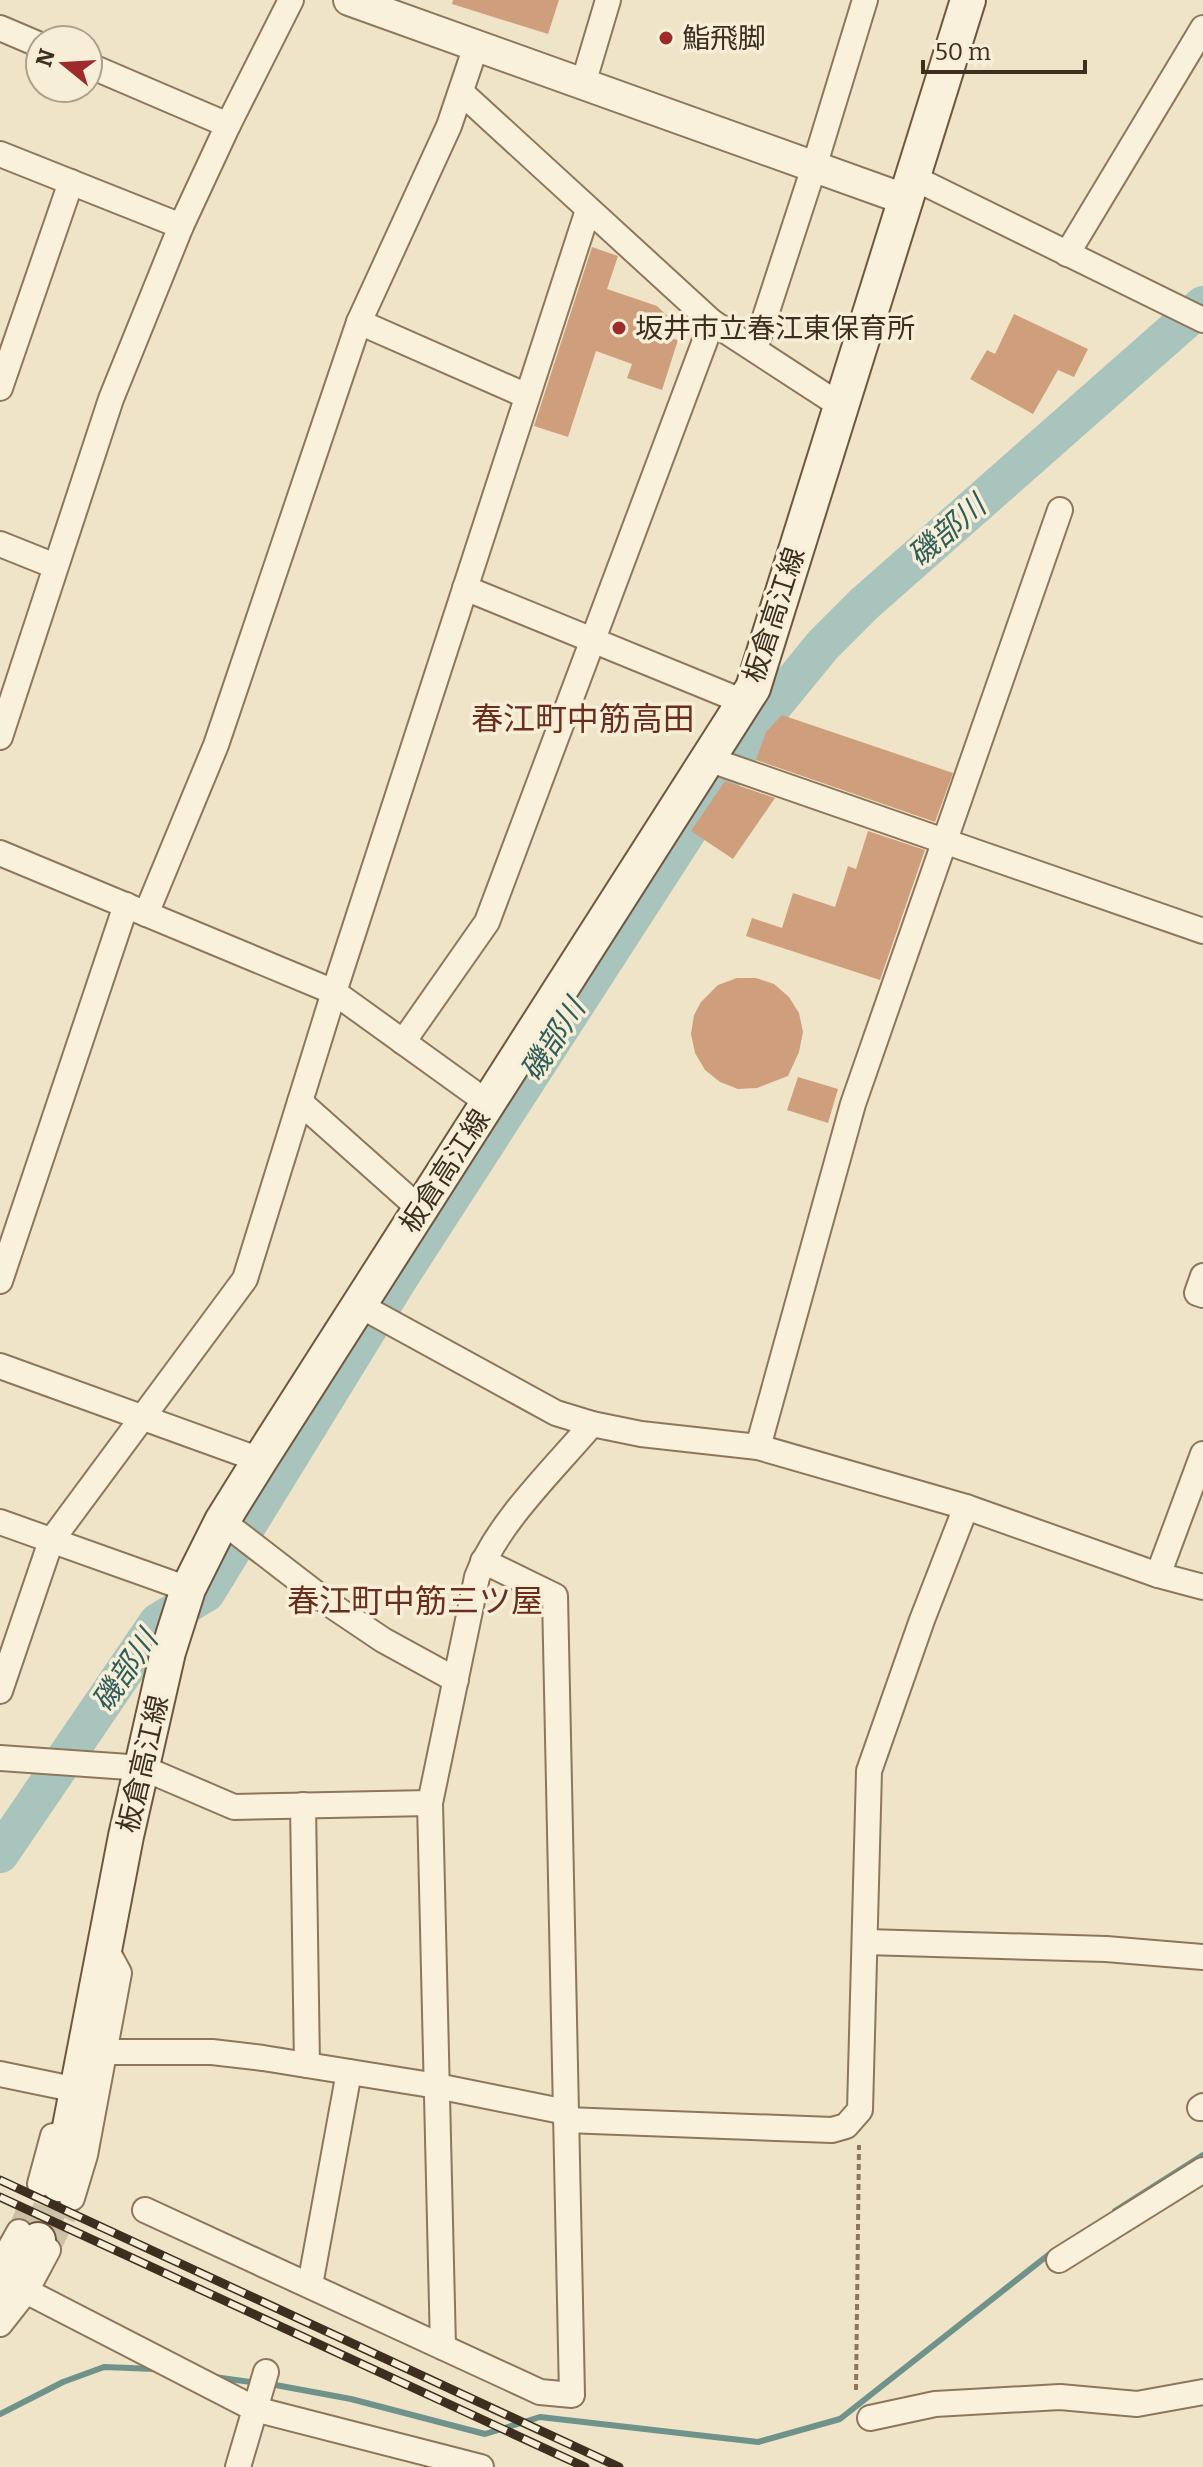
<svg xmlns="http://www.w3.org/2000/svg" width="1203" height="2467" font-family="Bitter,'Noto Sans JP',serif">
<rect width="100%" height="100%" fill="#f0e4c8"/>
<g fill="none" stroke-linecap="round" stroke-linejoin="round">
<g stroke="#6f938a" stroke-width="6">
<polyline points="1115,2211 1203,2155"/>
<polyline points="214,2377 258,2383"/>
<polyline points="270,2384 351,2399 485,2434 540,2417 758,2442 840,2419 1052,2252"/>
<polyline points="0,2414 63,2382 104,2367 155,2369"/>
</g>
<polyline stroke="#a9c4bc" stroke-width="38" points="0,1854 158,1622 206,1593 398,1280 751,733 823,645 864,604 1203,305"/>
</g>
<g fill="#cf9f7d">
<polygon points="453,0 559,0 548,34 452,4"/>
<polygon points="592,247 618,256 607,289 657,306 675,323 670,338 678,340 662,390 627,378 632,364 596,351 568,437 534,426"/>
<polygon points="1014,314 1088,349 1074,377 1058,370 1033,414 970,379 987,350 995,354"/>
<polygon points="782,715 953,773 935,822 756,760 766,732"/>
<polygon points="725,781 775,798 733,859 691,831"/>
<polygon points="868,831 925,850 880,980 746,936 752,918 782,928 793,893 835,907 848,866 856,869"/>
<polygon points="737,978 756,978 774,984 789,997 799,1013 803,1032 799,1052 788,1076 757,1088 738,1089 720,1082 705,1070 695,1053 691,1034 694,1015 701,1002 718,985"/>
<polygon points="798,1077 838,1089 828,1123 787,1110"/>
</g>
<g fill="none" stroke-linecap="round" stroke-linejoin="round">
<g stroke="#ccc0a6" stroke-width="24" stroke-dasharray="24 12" stroke-linecap="butt">
<polyline points="19,2232 40,2184"/>
<polyline points="48,2250 72,2198"/>
</g>
<polyline stroke="#ccc0a6" stroke-width="34" stroke-dasharray="34 17" stroke-linecap="butt" points="38,2240 59,2184"/>
<g stroke="#8d765c" stroke-width="28">
<g id="minor">
<polyline points="0,28 40,45"/>
<polyline points="88,65 228,125"/>
<polyline points="583,84 608,0"/>
<polyline points="462,93 712,322 841,406"/>
<polyline points="0,154 181,226"/>
<polyline points="914,178 1203,320"/>
<polyline points="1067,254 1203,28"/>
<polyline points="359,322 527,396"/>
<polyline points="755,348 814,167 865,0"/>
<polyline points="0,388 71,182"/>
<polyline points="0,544 55,566"/>
<polyline points="465,588 744,702"/>
<polyline points="0,737 111,399 181,226 228,125 291,0"/>
<polyline points="708,759 1203,931"/>
<polyline points="0,853 334,992 488,1103"/>
<polyline points="146,914 216,745 359,322 449,126 476,46"/>
<polyline points="403,1042 487,922 712,322"/>
<polyline points="300,1102 420,1209"/>
<polyline points="1203,1276 1197,1293 1203,1295"/>
<polyline points="0,1281 126,905"/>
<polyline points="359,1305 556,1413 592,1424 641,1434 758,1447 966,1507 1158,1575 1203,1587"/>
<polyline points="0,1366 260,1460"/>
<polyline points="758,1447 853,1104 1060,510"/>
<polyline points="222,1521 331,1605 383,1640 456,1680"/>
<polyline points="0,1522 188,1589"/>
<polyline points="1158,1575 1203,1454"/>
<polyline points="0,1691 51,1541 245,1279 334,992 588,210"/>
<polyline points="0,1758 143,1768 234,1807 430,1803"/>
<polyline points="303,1805 307,2065"/>
<polyline points="866,1942 1106,1949 1203,1957"/>
<polyline points="103,2052 212,2052 263,2058 437,2086 566,2112"/>
<polyline points="0,2074 63,2087"/>
<polyline points="1200,2108 1203,2106"/>
<polyline points="566,2120 832,2130 846,2126 860,2110 869,1771 922,1620 966,1507"/>
<polyline points="40,2184 53,2136"/>
<polyline points="72,2198 85,2155 119,1973 105,1947 101,1949"/>
<polyline points="145,2210 540,2392 572,2395 555,1596 483,1561"/>
<polyline points="1059,2260 1203,2170"/>
<polyline points="0,2266 19,2232"/>
<polyline points="310,2285 349,2072"/>
<polyline points="26,2291 255,2409 481,2467"/>
<polyline points="0,2324 26,2291 48,2250"/>
<path d="M443 2347 430 1803 477 1577C497 1523 554 1469 592 1424"/>
<polyline points="870,2418 935,2404 1060,2397 1137,2404 1203,2392"/>
<polyline points="238,2467 266,2372"/>
</g>
</g>
<g stroke="#8d765c" stroke-width="34">
<polyline id="tertiary" points="349,0 907,200"/>
</g>
<g stroke="#6f573f" stroke-width="38">
<g id="secondary">
<polyline points="59,2184 126,1836 168,1652 188,1589 222,1521 260,1460 753,688 968,0"/>
<polyline points="0,2293 38,2240"/>
</g>
</g>
<polyline stroke="#8d765c" stroke-width="4" stroke-dasharray="6 4" stroke-linecap="butt" points="856,2390 859,2145"/>
<use href="#minor" stroke="#faf1dc" stroke-width="24"/>
<use href="#tertiary" stroke="#faf1dc" stroke-width="30"/>
<use href="#secondary" stroke="#faf1dc" stroke-width="34"/>
<g stroke="#3d2e20" stroke-width="9">
<g id="rail">
<polyline points="0,2180 619,2467"/>
<polyline points="0,2197 585,2467"/>
</g>
</g>
<use href="#rail" stroke="#f7eed8" stroke-width="6" stroke-dasharray="18" stroke-linecap="butt"/>
</g>
<g fill="#9e2a2b" stroke="#f7eed8" stroke-width="3">
<circle cx="666" cy="38" r="8"/>
<circle cx="619" cy="328" r="8"/>
</g>
<g text-anchor="middle" dominant-baseline="central" stroke-width="7" stroke-linejoin="round" paint-order="stroke">
<g font-size="28" fill="#3d2e20" stroke="#f7eed8" text-anchor="start">
<text x="682" y="38">鮨飛脚</text>
<text x="635" y="328">坂井市立春江東保育所</text>
</g>
<g font-size="28" fill="#3d2e20" stroke="#f7eed8">
<text transform="translate(774 615) rotate(-72)">板倉高江線</text>
<text transform="translate(445 1171) rotate(-57)">板倉高江線</text>
<text transform="translate(143 1764) rotate(-77)">板倉高江線</text>
</g>
<g font-size="30" font-style="italic" fill="#2f5d5a" stroke="#f7eed8">
<text transform="translate(947 531) rotate(-41)">磯部川</text>
<text transform="translate(553 1040) rotate(-57)">磯部川</text>
<text transform="translate(125 1671) rotate(-56)">磯部川</text>
</g>
<g font-size="32" fill="#6b2e1e" stroke="#f7eed8">
<text x="583" y="719">春江町中筋高田</text>
<text x="415" y="1601">春江町中筋三ツ屋</text>
</g>
</g>
<g transform="translate(64 64) rotate(288)"><circle r="38" fill="#f7eed8" stroke="#ada18e" stroke-width="2"/>
<path d="M0-6L14 30L0 20L-14 30Z" fill="#9e2a2b"/>
<text y="-12" font-size="22" font-weight="bold" text-anchor="middle" fill="#3d2e20">N</text>
</g>
<path d="M923 60v12h162v-12" fill="none" stroke="#3d2e20" stroke-width="4"/>
<text x="935" y="60" font-size="24" fill="#3d2e20" stroke="#f7eed8" stroke-width="6" paint-order="stroke">50 m</text>
</svg>
